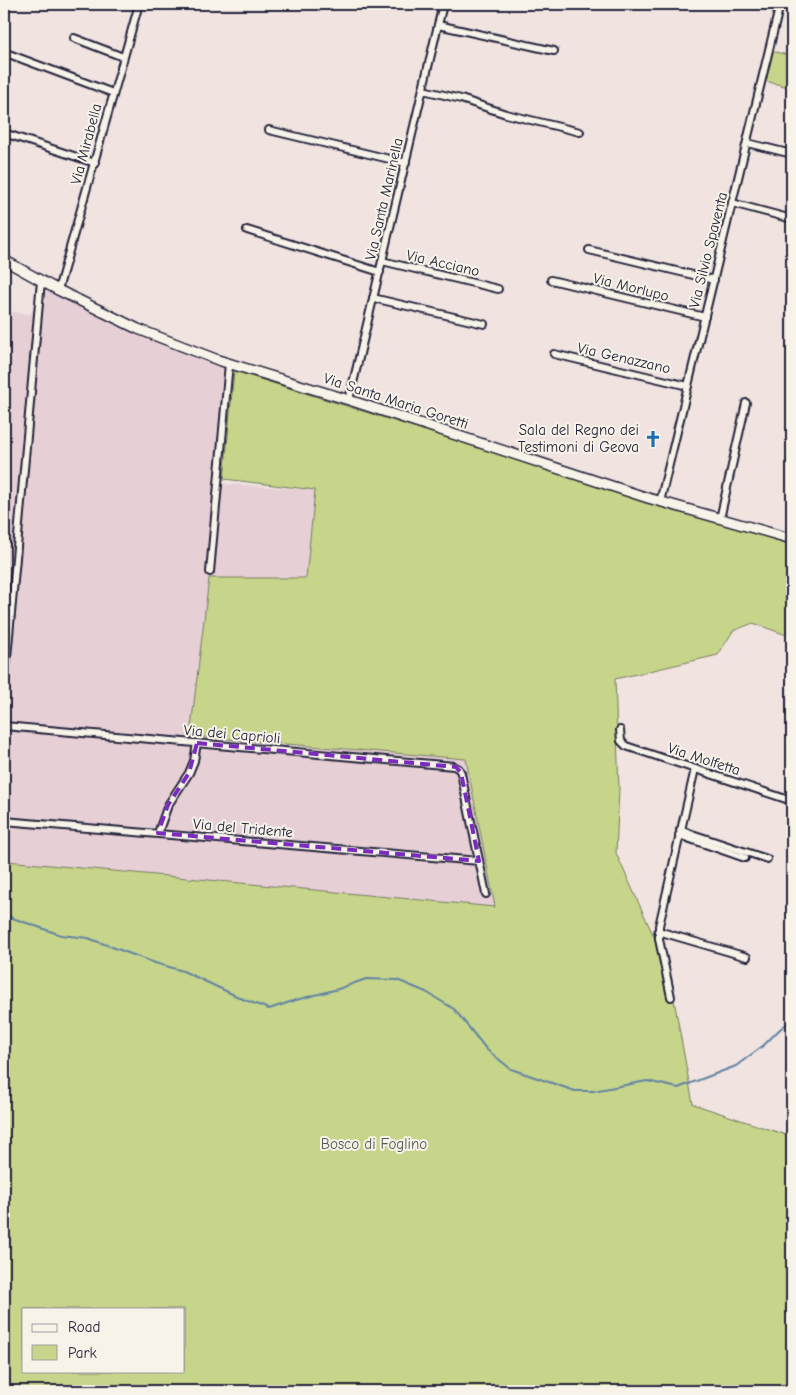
<svg xmlns="http://www.w3.org/2000/svg" width="796" height="1395" font-family="'Comic Neue',sans-serif">
<rect width="100%" height="100%" fill="#f0e3e0"/>
<filter id="ink" filterUnits="userSpaceOnUse"><feTurbulence type="fractalNoise" baseFrequency=".02" numOctaves="2"/><feDisplacementMap in="SourceGraphic" scale="10" xChannelSelector="R" yChannelSelector="G"/><feConvolveMatrix kernelMatrix="1 2 1 2 8 2 1 2 1" color-interpolation-filters="sRGB"/></filter>
<g filter="url(#ink)">
<polygon fill="#e7cfd6" points="48,288 140,335 223,367 213,483 315,490 306,578 191,736 466,759 495,907 7,861 10,826 4,825 4,311 30,314"/>
<g fill="#c6d589" stroke="#747c62" fill-rule="evenodd">
<polygon points="772,51 792,56 792,88 765,81"/>
<path d="M234 371 792 545V637L753 623 733 631 718 655 615 679 619 789 616 853 655 939 664 945 693 1104 792 1137V1391H4V864L7 861 495 907 466 759 190 736 209 578H306L315 490 224 479ZM24 1309H184V1371H24Z"/>
</g>
<g fill="none" stroke-linecap="round" stroke-linejoin="round">
<polyline stroke="#6383a5" stroke-width="2" points="4,915 61,935 88,938 155,963 183,971 245,1000 269,1009 296,1000 338,989 366,979 397,980 426,992 454,1009 487,1050 511,1069 575,1091 593,1091 647,1081 678,1088 736,1066 764,1045 780,1029 792,1020"/>
<g stroke="#22223b" stroke-width="10">
<g id="minor">
<polyline points="438,25 554,51"/>
<polyline points="74,38 123,57"/>
<polyline points="6,53 113,93"/>
<polyline points="423,90 461,99 506,114 580,132"/>
<polyline points="269,130 406,163"/>
<polyline points="4,133 95,163"/>
<polyline points="747,143 792,154"/>
<polyline points="732,203 792,219"/>
<polyline points="247,230 380,272"/>
<polyline points="589,250 714,280"/>
<polyline points="382,261 498,289"/>
<polyline points="551,280 705,317"/>
<polyline points="58,290 139,4"/>
<polyline points="373,298 484,324"/>
<polyline points="554,354 688,386"/>
<polyline points="349,400 443,4"/>
<polyline points="660,502 780,4"/>
<polyline points="720,519 746,403"/>
<polyline points="210,572 229,363"/>
<polyline points="4,691 41,281"/>
<polyline points="4,726 454,766 459,769 461,773 486,894"/>
<polyline points="620,730 621,741 626,746 792,801"/>
<polyline points="4,821 479,861"/>
<polyline points="680,830 767,859"/>
<polyline points="158,833 168,805 189,773 194,761 197,743"/>
<polyline points="679,835 745,858"/>
<polyline points="658,931 747,957"/>
<polyline points="671,997 659,939 659,926 695,769"/>
</g>
</g>
<g stroke="#22223b" stroke-width="12">
<polyline id="secondary" points="4,260 58,290 138,329 218,360 349,400 648,498 792,539"/>
</g>
<use href="#minor" stroke="#f7f3e8" stroke-width="6"/>
<use href="#secondary" stroke="#f7f3e8" stroke-width="9"/>
</g>
</g>
<path fill="none" stroke="#7b2cbf" stroke-width="4" stroke-dasharray="10 6" stroke-linejoin="round" d="M197 743 456 767 461 773 479 861 158 833 168 805 189 773Z"/>
<defs>
<g id="church-bare" transform="scale(1.35)"><path d="M-1.2-6h2.4v3.5h3.3v2.4h-3.3V6h-2.4V-.1h-3.3v-2.4h3.3Z" fill="#1f6fb2" stroke="#f7f3e8" stroke-width="2.5" paint-order="stroke"/></g>
</defs>
<g fill-rule="evenodd">
<use href="#church-bare" x="653" y="439"/>
</g>
<g text-anchor="middle" dominant-baseline="central" stroke-width="4" stroke-linejoin="round" paint-order="stroke">
<g font-size="15" fill="#22223b" stroke="#f7f3e8">
<text transform="translate(86 144) rotate(-75)">Via Mirabella</text>
<text transform="translate(384 199) rotate(-77)">Via Santa Marinella</text>
<text transform="translate(708 250) rotate(-76)">Via Silvio Spaventa</text>
<text transform="translate(443 263) rotate(13)">Via Acciano</text>
<text transform="translate(631 287) rotate(14)">Via Morlupo</text>
<text transform="translate(624 358) rotate(13)">Via Genazzano</text>
<text transform="translate(396 401) rotate(18)">Via Santa Maria Goretti</text>
<text transform="translate(232 734) rotate(5)">Via dei Caprioli</text>
<text transform="translate(704 759) rotate(18)">Via Molfetta</text>
<text transform="translate(243 828) rotate(5)">Via del Tridente</text>
</g>
<g font-size="15" fill="#22223b" stroke="#f7f3e8" text-anchor="end">
<text x="639" y="430">Sala del Regno dei<tspan x="639" dy="17">Testimoni di Geova</tspan></text>
</g>
<g font-size="15" fill="#535852" stroke="#f7f3e8">
<text x="374" y="1144">Bosco di Foglino</text>
</g>
</g>
<rect width="796" height="1395" fill="none" stroke="#f7f3e8" stroke-width="20"/>
<rect x="10" y="10" width="776" height="1375" fill="none" stroke="#22223b" stroke-width="2" filter="url(#ink)"/>
<rect x="22" y="1308" width="162" height="65" fill="#f7f3e8" stroke="#a29fa3"/>
<rect x="32" y="1324" width="25" height="8" fill="#f7f3e8" stroke="#a29fa3"/>
<text x="68" y="1332" font-size="15" fill="#22223b">Road</text>
<rect x="32" y="1345" width="25" height="15" fill="#c6d589" stroke="#a29fa3"/>
<text x="68" y="1358" font-size="15" fill="#22223b">Park</text>
</svg>
